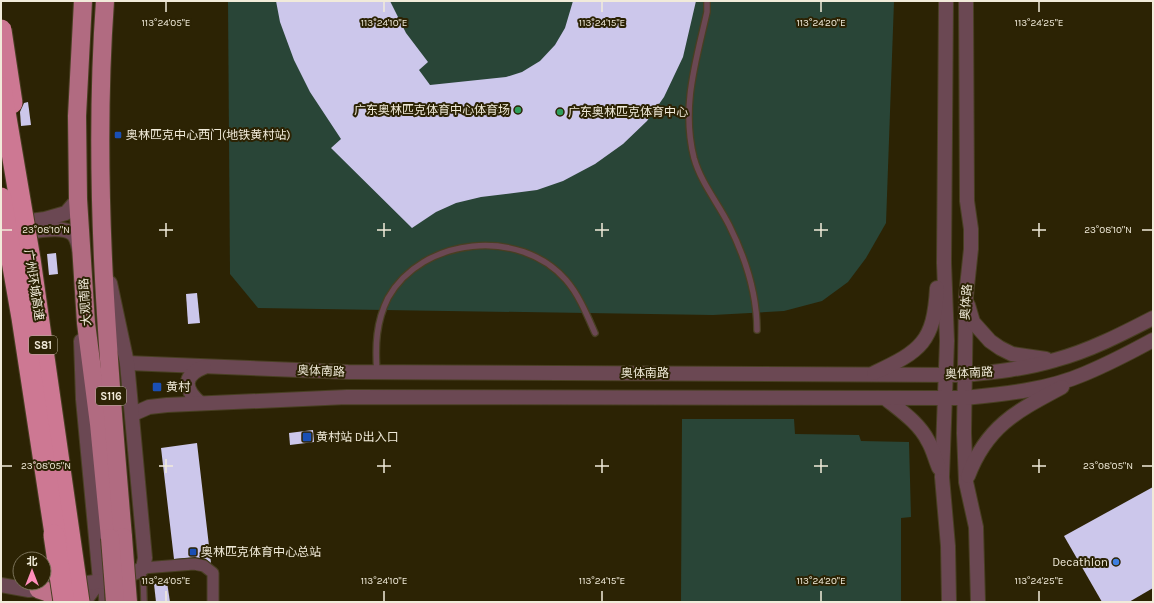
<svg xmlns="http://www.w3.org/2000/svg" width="1154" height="603" font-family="Karla,'Noto Sans SC',sans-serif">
<rect width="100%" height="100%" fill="#2c2304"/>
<g fill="#294537">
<polygon points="228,1 894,1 886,223 866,258 848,282 822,301 784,311 713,315 258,308 230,274"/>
<polygon points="682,419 794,419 795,434 859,435 861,441 909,442 911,517 901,518 901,602 681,602"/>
</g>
<g fill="#ccc7eb">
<polygon points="276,1 390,1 406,33 428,62 419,70 430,85 506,77 522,72 540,61 555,45 565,28 573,1 696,1 683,57 664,97 647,121 623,144 595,164 563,181 537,190 481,197 456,203 436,212 412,228 331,148 341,139 310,92 294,60 280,22"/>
<polygon points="28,102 31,125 21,126 20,112 24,103"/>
<polygon points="56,253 58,274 49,275 47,254"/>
<polygon points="197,293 200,323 188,324 186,294"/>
<polygon points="313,430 314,442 290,445 289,433"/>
<polygon points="197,443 211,563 206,559 195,557 174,559 161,448"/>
<polygon points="1153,487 1153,588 1129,602 1102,602 1064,536"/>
<polygon points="167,582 170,602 156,602 154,584"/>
</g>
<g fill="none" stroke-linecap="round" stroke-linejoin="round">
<g stroke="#483f22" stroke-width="8">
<g id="service">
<path d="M707 1V12C696 61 681 107 694 158 701 183 718 203 729 225 746 259 757 293 757 330"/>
<path d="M377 372C375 346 376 322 388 298 422 237 520 227 566 280 579 295 587 315 595 333"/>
<polyline points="143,569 144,602"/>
<polyline points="101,585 102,602"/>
</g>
</g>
<g stroke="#483f22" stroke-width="13">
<polyline id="minor" points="143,568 194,564 204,566 213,573 213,602"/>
</g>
<g stroke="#483f22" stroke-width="16">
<g id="tertiary">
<polyline points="946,1 944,263 947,341 942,477 948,546 949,602"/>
<polyline points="966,1 967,201 971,229 971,249 966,296 964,433 966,482 976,527 978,602"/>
<polyline points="16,223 45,219 66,213 78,199"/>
<path d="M17 234C31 232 62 224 73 234 77 238 78 244 79 249"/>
<polyline points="968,305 973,322 990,341 1000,348 1012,354 1046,359"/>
<polyline points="81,341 83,399 100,580 84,602"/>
<path d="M127 363 348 372 964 375C995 372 1025 369 1055 360 1089 351 1122 334 1153 318"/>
<path d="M874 373C921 351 934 342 937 288"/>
<path d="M885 398C901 411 919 423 928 441 933 449 935 459 939 468"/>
<path d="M200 403C184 389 182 376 204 367"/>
<path d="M133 414 149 407 167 405 347 397 964 398C1004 394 1047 390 1084 374 1108 364 1131 352 1153 340"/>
<path d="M968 476C987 426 1017 411 1062 387"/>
<polyline points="1,585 29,590 48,588"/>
<path d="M69 585C92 582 122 582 143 568L145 558 127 363 110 283"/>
</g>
</g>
<g stroke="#483f22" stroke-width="20">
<g id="primary">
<polyline points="83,1 77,116 78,199 86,323 99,424 110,538"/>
<path d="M105 1C92 180 108 359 123 537"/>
</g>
</g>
<g stroke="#483f22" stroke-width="21">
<polyline id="trunk" points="39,589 48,592 60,602"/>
</g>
<use href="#service" stroke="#6b4853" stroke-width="5.5"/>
<use href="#minor" stroke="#6b4853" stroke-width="11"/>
<use href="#tertiary" stroke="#6b4853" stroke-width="14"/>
<use href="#primary" stroke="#b16b81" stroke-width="18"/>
<use href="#trunk" stroke="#bf728a" stroke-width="19"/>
<g stroke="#483f22" stroke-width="20" stroke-linecap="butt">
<g id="primary-bridge">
<polyline points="123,537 128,602"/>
<polyline points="110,538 115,602"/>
</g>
</g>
<g stroke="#483f22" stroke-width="23" stroke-linecap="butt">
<g id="motorway-bridge">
<polyline points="1,30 12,103"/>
<polyline points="1,88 30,259 79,602"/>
<polyline points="1,198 22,318 57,547"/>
<polyline points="54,535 64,602"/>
</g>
</g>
<use href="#primary-bridge" stroke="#b16b81" stroke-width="18"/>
<use href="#motorway-bridge" stroke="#cd7893" stroke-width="21"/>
</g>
<path fill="none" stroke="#f1ebda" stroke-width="1.5" d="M166 2V12M384 2V12M602 2V12M821 2V12M1039 2V12M166 223V237M384 223V237M602 223V237M821 223V237M1039 223V237M2 230H12M159 230H173M377 230H391M595 230H609M814 230H828M1032 230H1046M1142 230H1152M166 459V473M384 459V473M602 459V473M821 459V473M1039 459V473M2 466H12M159 466H173M377 466H391M595 466H609M814 466H828M1032 466H1046M1142 466H1152M166 591V601M384 591V601M602 591V601M821 591V601M1039 591V601"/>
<g fill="#2e9e5b" stroke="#2c2304" stroke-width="1.5">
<circle cx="518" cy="110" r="4"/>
<circle cx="560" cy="112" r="4"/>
</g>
<g fill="#1a4fb4" stroke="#2c2304" stroke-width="1.5">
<rect x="114" y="131" width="8" height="8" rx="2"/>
<rect x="152" y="382" width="10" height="10" rx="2"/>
<rect x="302" y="432" width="10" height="10" rx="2"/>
<rect x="189" y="548" width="8" height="8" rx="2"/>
</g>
<circle fill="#3f7fe0" stroke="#2c2304" stroke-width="1.5" cx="1116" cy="562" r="4"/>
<g text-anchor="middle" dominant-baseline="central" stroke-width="4" stroke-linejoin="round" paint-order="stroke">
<g fill="#2c2304" stroke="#b6af9a" stroke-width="1">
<rect x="29" y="336" width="28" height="18" rx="3"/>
<rect x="96" y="387" width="30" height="18" rx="3"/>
</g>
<g font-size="11" font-weight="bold" fill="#f1ebda">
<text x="43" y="345">S81</text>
<text x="111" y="396">S116</text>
</g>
<g font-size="12" fill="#f1ebda" stroke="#2c2304" text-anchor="start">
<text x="510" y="110" text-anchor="end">广东奥林匹克体育中心体育场</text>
<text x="568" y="112">广东奥林匹克体育中心</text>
<text x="126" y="135">奥林匹克中心西门(地铁黄村站)</text>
<text x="166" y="387">黄村</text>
<text x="316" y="437">黄村站 D出入口</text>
<text x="201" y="552">奥林匹克体育中心总站</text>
<text x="1108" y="562" text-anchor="end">Decathlon</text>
</g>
<g font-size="12" fill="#f1ebda" stroke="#2c2304">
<text transform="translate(34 285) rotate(81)">广州环城高速</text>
<text transform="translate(85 302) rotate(-94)">大观南路</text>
<text transform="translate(966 302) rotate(-86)">奥体路</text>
<text transform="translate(321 371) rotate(2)">奥体南路</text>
<text x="645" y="373">奥体南路</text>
<text transform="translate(969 373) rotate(-3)">奥体南路</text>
</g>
</g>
<g font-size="10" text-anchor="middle" fill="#f1ebda" stroke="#2c2304" stroke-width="4" stroke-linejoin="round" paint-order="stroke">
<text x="166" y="26">113°24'05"E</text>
<text x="384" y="26">113°24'10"E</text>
<text x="602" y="26">113°24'15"E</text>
<text x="821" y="26">113°24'20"E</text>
<text x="1039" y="26">113°24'25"E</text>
<text x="46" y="233">23°08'10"N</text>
<text x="1108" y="233">23°08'10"N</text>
<text x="46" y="469">23°08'05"N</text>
<text x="1108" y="469">23°08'05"N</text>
<text x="166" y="584">113°24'05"E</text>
<text x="384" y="584">113°24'10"E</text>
<text x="602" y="584">113°24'15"E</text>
<text x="821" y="584">113°24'20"E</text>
<text x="1039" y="584">113°24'25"E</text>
</g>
<rect width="1154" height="603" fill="none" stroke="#f1ebda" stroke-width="4"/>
<g transform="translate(32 571)"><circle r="19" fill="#2c2304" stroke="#7b735a"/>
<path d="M0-3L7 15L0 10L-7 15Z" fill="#ff8ebb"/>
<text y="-6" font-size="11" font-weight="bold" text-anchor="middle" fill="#f1ebda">北</text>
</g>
</svg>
